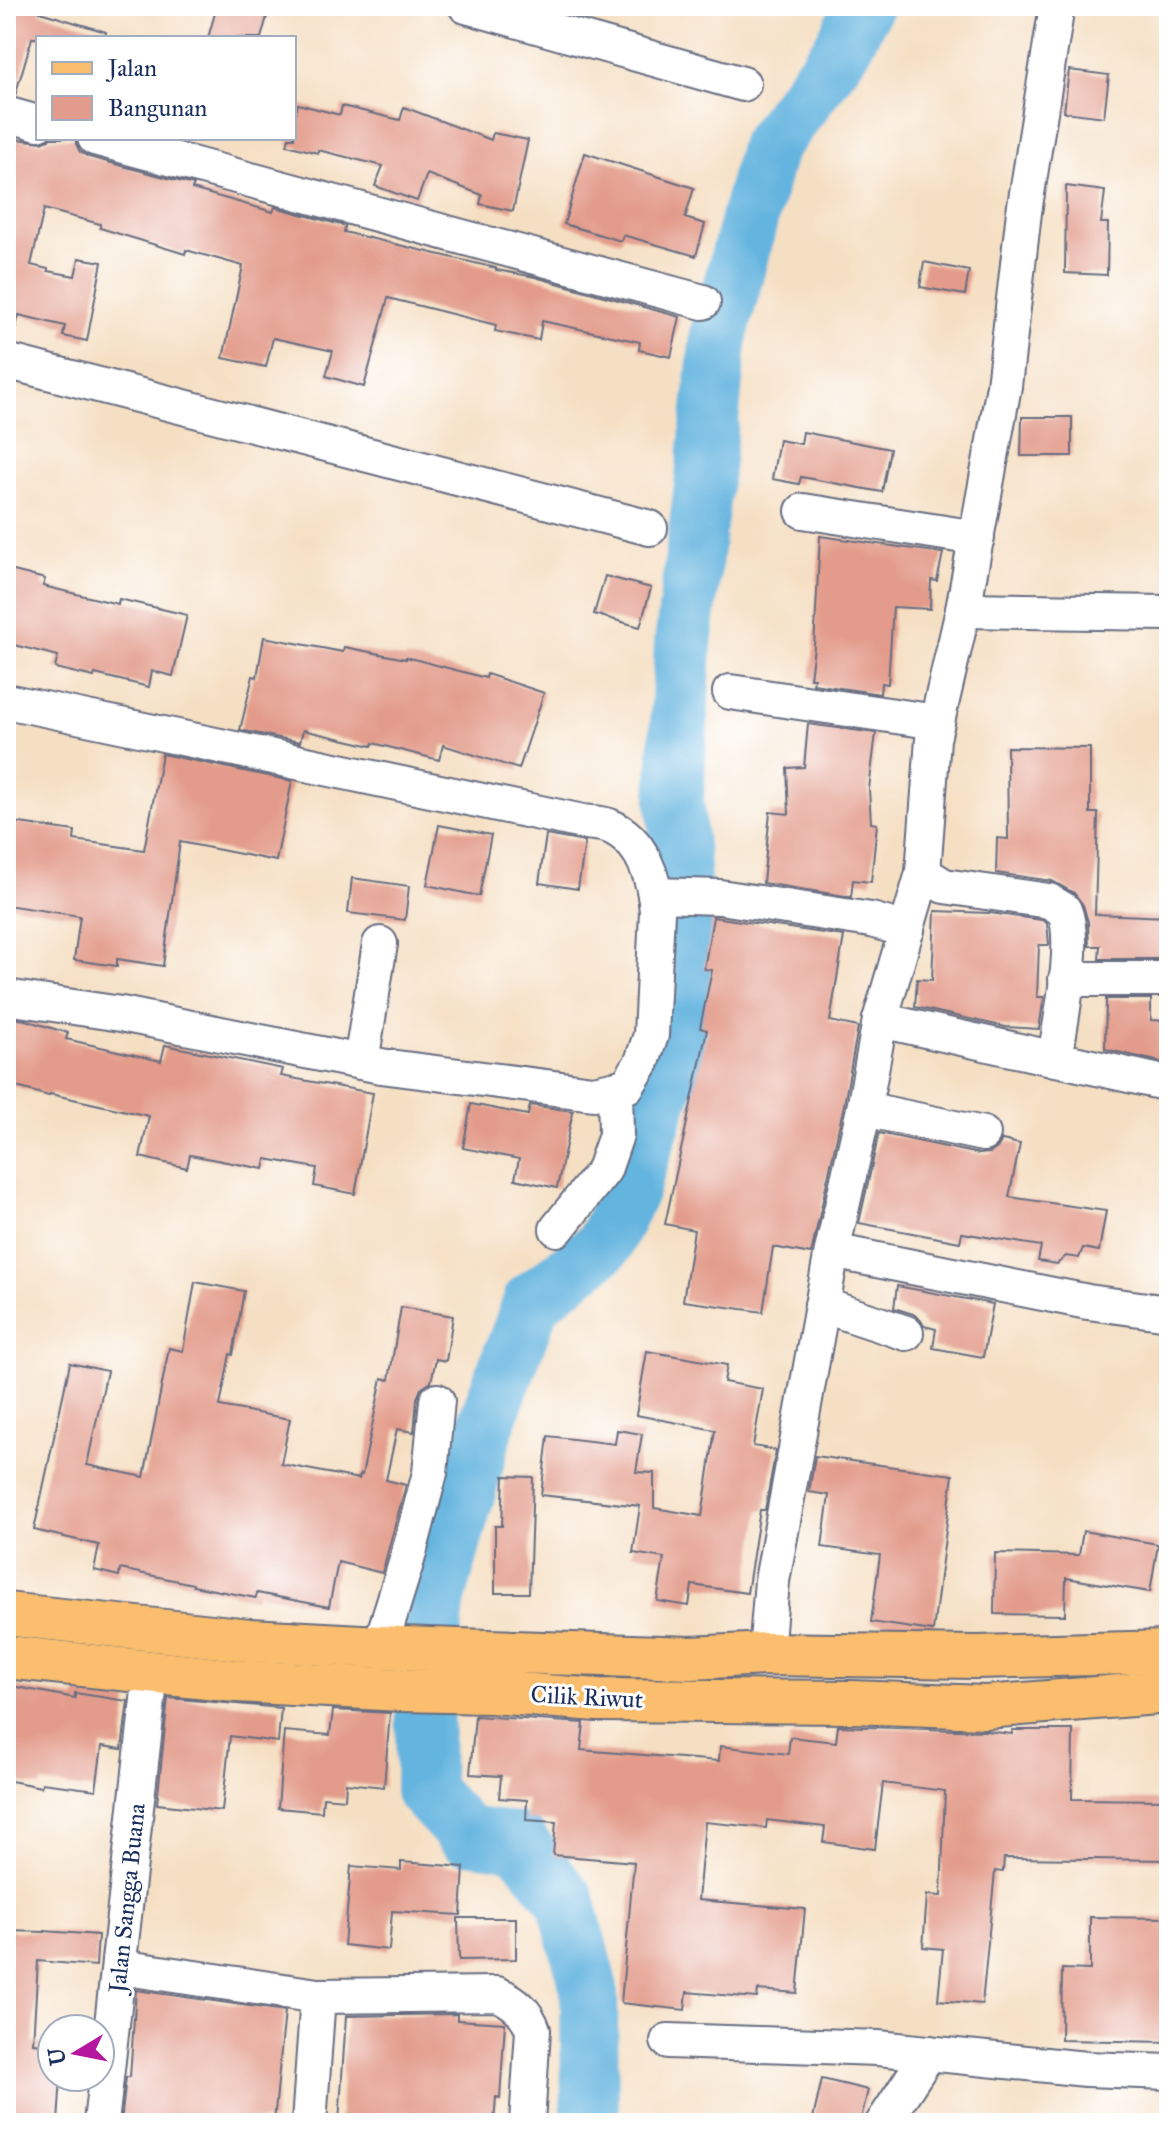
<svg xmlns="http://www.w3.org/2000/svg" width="1175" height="2129" font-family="'IM FELL Great Primer',serif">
<rect width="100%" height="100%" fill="#fff"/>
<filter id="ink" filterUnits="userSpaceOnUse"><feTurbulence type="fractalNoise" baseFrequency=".0125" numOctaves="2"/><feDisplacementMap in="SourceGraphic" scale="16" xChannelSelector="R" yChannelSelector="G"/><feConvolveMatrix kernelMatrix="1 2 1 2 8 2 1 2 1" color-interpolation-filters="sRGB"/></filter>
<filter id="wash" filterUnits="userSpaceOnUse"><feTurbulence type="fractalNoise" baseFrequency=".006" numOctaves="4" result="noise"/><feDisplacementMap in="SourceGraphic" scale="32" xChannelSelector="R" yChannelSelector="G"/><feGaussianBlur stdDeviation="1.8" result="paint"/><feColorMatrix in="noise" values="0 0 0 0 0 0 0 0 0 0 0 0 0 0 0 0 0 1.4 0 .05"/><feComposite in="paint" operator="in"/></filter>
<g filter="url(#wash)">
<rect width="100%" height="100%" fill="#f5dfc3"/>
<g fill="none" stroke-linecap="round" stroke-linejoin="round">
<polyline stroke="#64b4df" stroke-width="58" points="590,2123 589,1989 566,1900 519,1842 466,1835 424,1790 425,1695 437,1597 486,1424 532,1301 603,1246 630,1189 669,1072 689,958 675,801 683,643 704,478 719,334 768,148 841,50 864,6"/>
</g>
<g id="blocks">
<g fill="#e39c8b">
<polygon points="6,6 42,6 40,12 106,32 105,38 32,38 15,96 6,95"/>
<polygon points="217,6 270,6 261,38 208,38"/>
<polygon points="1069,70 1109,75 1104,117 1064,112"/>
<polygon points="298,104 340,115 342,106 400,120 404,107 491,140 493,133 528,140 513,211 480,204 482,195 427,174 417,201 375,186 383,166 318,150 318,153 287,145 289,138 294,138 294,118"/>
<polygon points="6,138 42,142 51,138 76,138 76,144 80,152 89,157 194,185 192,189 273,212 275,207 345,226 344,232 496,268 496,270 535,277 680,317 671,357 639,350 640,342 542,321 539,340 495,331 496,325 388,298 364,387 326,376 333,351 273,338 266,367 223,358 243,266 186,250 185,254 100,228 100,224 44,209 31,265 48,269 48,271 75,276 79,258 102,262 87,341 63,336 65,326 19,315 16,327 6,326"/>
<polygon points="585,153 694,188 685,218 705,224 696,256 623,235 621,241 564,224"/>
<polygon points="1066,186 1105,191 1101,223 1108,223 1107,275 1065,273"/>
<polygon points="924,262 969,271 965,295 920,287"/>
<polygon points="1022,417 1072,417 1072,456 1021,456"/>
<polygon points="803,432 890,449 882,492 801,477 799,484 772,479 779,440 801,444"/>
<polygon points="820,536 943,553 937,581 931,580 930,609 893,607 888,684 881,683 880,694 813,684 814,678 810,678 814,647"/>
<polygon points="6,569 45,579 43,586 118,604 119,599 187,615 173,676 152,671 149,687 95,674 94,677 55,668 58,656 6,643"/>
<polygon points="605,576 651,588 640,627 594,614"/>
<polygon points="264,637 343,652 344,647 406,659 406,657 486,678 487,674 544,693 519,769 443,745 439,760 373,743 372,746 303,730 300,742 240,730 253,676 257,677"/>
<polygon points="808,724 876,733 869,789 871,823 877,824 871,882 853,880 851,897 763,883 770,812 789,814 787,768 804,767"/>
<polygon points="1007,747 1090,748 1090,813 1098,813 1095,914 1169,917 1169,959 1099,959 1100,946 1089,946 1088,922 1083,905 1074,893 1052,881 996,873 997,838 1008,839"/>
<polygon points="162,754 292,781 276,861 180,842 163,966 117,959 117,966 74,960 80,916 6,905 6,821 75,831 74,840 144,850"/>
<polygon points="439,825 491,835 479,896 427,885"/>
<polygon points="546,835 585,842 578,889 539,883"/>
<polygon points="352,878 409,886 405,920 348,913"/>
<polygon points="935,911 990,913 1042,920 1047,923 1049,945 1039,945 1037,997 1044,997 1039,1029 1006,1027 915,1007 917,979 932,980"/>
<polygon points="713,917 844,936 830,1021 858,1027 844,1105 811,1254 773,1247 763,1312 683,1301 694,1230 665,1224 707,1030 700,1028 712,970 704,969"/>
<polygon points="1106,999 1151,999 1151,1020 1169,1021 1169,1064 1105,1049"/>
<polygon points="6,1017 25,1020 68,1033 66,1039 161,1061 165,1045 283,1069 281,1076 373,1093 355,1194 314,1186 317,1168 266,1159 264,1169 190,1155 187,1168 140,1157 149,1116 50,1094 49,1096 6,1084"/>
<polygon points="471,1104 528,1115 530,1105 573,1111 557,1188 515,1179 519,1159 463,1148"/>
<polygon points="879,1133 979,1154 990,1153 997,1148 1002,1140 1020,1144 1009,1197 1106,1211 1099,1251 1083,1248 1079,1258 1066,1256 1057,1264 1038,1261 1041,1246 962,1233 960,1242 859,1223"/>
<polygon points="195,1282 244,1291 233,1355 230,1354 220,1406 290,1419 281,1464 359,1479 360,1474 362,1475 382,1378 389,1380 401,1307 453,1316 446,1361 436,1359 431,1382 421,1389 417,1398 414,1432 397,1429 386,1480 406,1485 382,1573 338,1562 329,1607 257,1593 256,1598 193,1586 193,1584 120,1569 119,1576 94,1570 99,1545 34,1530 70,1363 107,1371 87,1465 144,1477 169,1348 183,1351"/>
<polygon points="897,1286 993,1304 983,1357 933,1348 936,1329 924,1326 920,1319 913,1314 894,1308"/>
<polygon points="647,1351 727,1365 724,1382 763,1389 753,1446 776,1450 765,1510 760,1510 747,1593 692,1585 689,1606 657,1601 664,1558 633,1553 640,1506 541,1495 548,1436 615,1444 617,1430 642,1434 636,1472 654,1473 654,1508 702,1516 715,1430 636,1415"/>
<polygon points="815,1456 953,1475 933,1631 871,1622 880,1555 822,1547 829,1495 809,1492"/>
<polygon points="504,1476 533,1477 529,1593 495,1593 495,1526 502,1526"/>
<polygon points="1083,1531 1158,1544 1150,1592 1066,1578 1065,1615 994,1614 995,1553 1079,1555"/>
<polygon points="6,1685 75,1698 75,1693 128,1701 122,1749 102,1746 96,1790 42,1783 41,1787 6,1780"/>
<polygon points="168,1698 281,1708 278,1742 230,1736 222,1811 157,1804"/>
<polygon points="333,1710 390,1713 384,1787 346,1783 345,1799 323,1797 322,1812 278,1808 284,1731 330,1735"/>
<polygon points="475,1716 584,1723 581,1750 719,1761 720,1746 788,1754 790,1737 836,1742 838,1726 986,1731 1012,1734 1012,1730 1073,1730 1072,1799 1169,1800 1169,1860 1004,1858 1003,1872 995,1871 982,2004 938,2000 943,1949 923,1947 927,1895 941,1896 945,1791 883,1783 875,1849 823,1842 825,1827 767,1820 766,1828 705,1822 698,1900 805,1909 797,1993 758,1990 757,1998 687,1992 685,2010 621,2003 634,1862 553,1855 556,1822 526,1820 527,1800 499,1798 501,1776 470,1774"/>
<polygon points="401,1862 464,1867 461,1915 392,1911 389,1950 344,1945 351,1866 401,1870"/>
<polygon points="1090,1917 1169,1918 1167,1980 1169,1980 1169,2042 1061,2040 1062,1969 1090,1970"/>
<polygon points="458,1918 516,1918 516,1959 459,1960"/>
<polygon points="6,1931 45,1932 45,1931 98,1935 96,1966 38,1961 33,2043 52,2045 52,2077 61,2077 58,2123 6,2123"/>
<polygon points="136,1990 285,2011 274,2122 253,2120 253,2123 121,2123 126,2077 130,2077"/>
<polygon points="457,2014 457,2020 505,2023 500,2098 496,2097 494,2123 339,2123 346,2016"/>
<polygon points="822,2079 868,2090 860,2123 812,2123"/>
</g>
</g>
</g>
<g filter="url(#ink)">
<use href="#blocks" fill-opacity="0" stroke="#676d81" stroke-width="2"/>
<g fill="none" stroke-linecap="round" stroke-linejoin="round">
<g stroke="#676d81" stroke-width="38">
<g id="minor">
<polyline points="466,6 743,84"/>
<polyline points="6,114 38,123"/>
<polyline points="95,138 703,302"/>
<polyline points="6,361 650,528"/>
<polyline points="803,511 977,538"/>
<polyline points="963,610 1169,613"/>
<polyline points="730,692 937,722"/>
<path d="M6 701 583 822C591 823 602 823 609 826 642 839 655 879 657 912L651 1035 642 1062 627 1086 593 1093 381 1066 121 1014 6 997"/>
<path d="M923 873 944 886 1049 901 1064 910C1078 941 1060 1023 1055 1059"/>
<polyline points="655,895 720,897 871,920 907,930"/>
<polyline points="1066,979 1169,979"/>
<polyline points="880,1020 1169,1084"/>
<polyline points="361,1062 380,944"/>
<polyline points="864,1109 983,1134"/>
<polyline points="557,1229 604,1170 616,1135 615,1089"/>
<polyline points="832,1251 1088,1302 1169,1313"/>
<polyline points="822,1305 906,1333"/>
<polyline points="380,1647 407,1560 430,1473 437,1401"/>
<polyline points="766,1654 772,1581 832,1251 864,1109 880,1020 923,873 933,739 963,610 1004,386 1024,212 1057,6"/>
<path d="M119 1967 318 1996 497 1994C515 2001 527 2012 533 2030L527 2123"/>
<polyline points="668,2041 878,2048 1086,2069 1169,2072"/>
<polyline points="101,2123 151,1673"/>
<polyline points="309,2123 318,1996"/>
<polyline points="883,2123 929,2053"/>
</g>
</g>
<g stroke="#676d81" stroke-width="46">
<g id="major">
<polyline points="6,1614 250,1640 399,1648 691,1658 766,1654 976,1657 1169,1652"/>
<polyline points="6,1657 236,1681 401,1690 491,1692 598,1700 851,1702 986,1707 1169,1692"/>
</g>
</g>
<use href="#minor" stroke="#fff" stroke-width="34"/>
<use href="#major" stroke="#fabe6e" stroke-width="42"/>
</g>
</g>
<g text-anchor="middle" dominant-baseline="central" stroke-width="6" stroke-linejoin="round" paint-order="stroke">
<g font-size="24" fill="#1b2f5e" stroke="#fff">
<text transform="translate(587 1697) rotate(3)">Cilik Riwut</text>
<text transform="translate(127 1898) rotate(-84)">Jalan Sangga Buana</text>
</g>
</g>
<rect width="1175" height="2129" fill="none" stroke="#fff" stroke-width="32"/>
<rect x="36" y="36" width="260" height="104" fill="#ffffff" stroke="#a4acbf" stroke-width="2"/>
<rect x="52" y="62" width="40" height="12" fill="#fabe6e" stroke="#a4acbf" stroke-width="2"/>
<text x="108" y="76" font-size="24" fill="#1b2f5e">Jalan</text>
<rect x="52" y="96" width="40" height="24" fill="#e39c8b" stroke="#a4acbf" stroke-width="2"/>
<text x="108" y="116" font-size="24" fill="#1b2f5e">Bangunan</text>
<g transform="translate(76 2053) rotate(260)"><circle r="38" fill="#ffffff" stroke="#a4acbf" stroke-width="2"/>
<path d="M0-6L14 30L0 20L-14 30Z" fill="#b5179e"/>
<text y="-12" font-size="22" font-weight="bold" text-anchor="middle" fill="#1b2f5e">U</text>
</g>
</svg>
